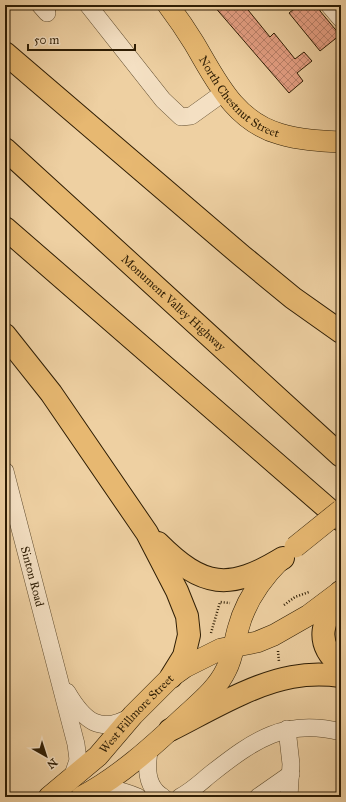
<svg xmlns="http://www.w3.org/2000/svg" width="346" height="802" font-family="'IM FELL Great Primer',serif">
<defs>
<pattern id="building-cross-hatch" width="8" height="8" patternUnits="userSpaceOnUse"><rect width="8" height="8" fill="#e6a085"/><path d="M0 0l8 8M0 8l8-8" fill="none" stroke="#bb826b"/></pattern>
</defs>
<rect width="100%" height="100%" fill="#eed0a2"/>
<filter id="stains"><feTurbulence type="fractalNoise" baseFrequency=".005" numOctaves="4"/><feColorMatrix values="0 0 0 0 .2 0 0 0 0 .09 0 0 0 0 .02 0 0 0 .5 -.17"/></filter>
<radialGradient id="worn" r=".72"><stop offset=".6" stop-color="#630" stop-opacity="0"/><stop offset="1" stop-color="#630" stop-opacity=".3"/></radialGradient>
<g fill="url(#building-cross-hatch)" stroke="#2e1d04">
<polygon points="213,5 244,5 270,37 274,33 295,59 304,52 312,61 297,73 303,81 289,93"/>
<polygon points="299,5 319,5 320,11 340,35 320,51 289,13"/>
</g>
<g fill="none" stroke-linecap="round" stroke-linejoin="round">
<g stroke="#5e4a2c" stroke-width="18">
<g id="minor">
<polyline points="40,5 47,13"/>
<polyline points="88,5 163,100 181,117 191,116 223,93"/>
<polyline points="329,5 341,19"/>
<path id="s1" d="M5 471 76 744 78 760 72 778"/>
<path d="M67 692C84 721 100 735 132 716"/>
<polyline points="287,729 291,764 289,797"/>
<path d="M150 747C146 765 145 787 163 797"/>
<path d="M91 791C110 787 121 790 138 797"/>
<path d="M180 797C192 791 202 781 212 773 254 740 285 718 341 732"/>
<polyline points="258,797 291,774"/>
</g>
</g>
<g stroke="#2e1d04" stroke-width="22">
<g id="major">
<path id="s2" d="M168 5C177 17 186 30 194 43 216 80 234 121 280 134 300 140 321 141 341 142"/>
<path id="s3" d="M49 797 98 756 133 715 171 677 185 667 221 649 257 642 274 635 309 615 341 591"/>
<path d="M81 797C119 777 153 746 184 717 199 703 217 689 226 670 233 657 234 643 238 629 245 602 261 579 280 560"/>
</g>
</g>
<g stroke="#2e1d04" stroke-width="24">
<g id="highway">
<polyline points="5,53 242,256 293,298 341,332"/>
<path id="s4" d="M5 149 341 456"/>
<polyline points="5,228 341,520"/>
<polyline points="5,335 51,393 147,533 177,591 187,616 189,635 184,656 171,677"/>
<path d="M158 543C203 588 229 591 283 558"/>
<path d="M341 592C325 619 311 641 341 666"/>
<path d="M170 730C206 712 252 684 292 677 308 674 325 674 341 676"/>
</g>
</g>
<g stroke="#2e1d04" stroke-width="2.5" stroke-dasharray="1 2" stroke-linecap="butt">
<polyline points="284,605 295,597 309,592"/>
<polyline points="211,633 220,602 230,603"/>
<polyline points="278,651 279,662"/>
</g>
<use href="#minor" stroke="#f4e0c3" stroke-width="17"/>
<use href="#major" stroke="#e7b871" stroke-width="21"/>
<use href="#highway" stroke="#e7b871" stroke-width="22"/>
<g stroke="#2e1d04" stroke-width="22" stroke-linecap="butt">
<polyline id="major-bridge" points="295,547 341,510"/>
</g>
<use href="#major-bridge" stroke="#e7b871" stroke-width="21"/>
</g>
<g text-anchor="middle" dominant-baseline="central" stroke-width="3" stroke-linejoin="round" paint-order="stroke">
<g font-size="12" fill="#2e1d04" stroke="#f4e0c3">
<text stroke="none"><textPath href="#s2" startOffset="118">North Chestnut Street</textPath></text>
<text stroke="none"><textPath href="#s4" startOffset="228">Monument Valley Highway</textPath></text>
<text stroke="none"><textPath href="#s1" startOffset="109">Sinton Road</textPath></text>
<text stroke="none"><textPath href="#s3" startOffset="121">West Fillmore Street</textPath></text>
</g>
</g>
<rect width="346" height="802" fill="none" stroke="#eed0a2" stroke-width="20"/>
<rect x="6" y="6" width="334" height="790" fill="none" stroke="#2e1d04" stroke-width="2"/>
<rect x="10" y="10" width="326" height="782" fill="none" stroke="#2e1d04"/>
<g transform="translate(46 756) rotate(141)" stroke="#f4e0c3" stroke-width="3" paint-order="stroke">
<path d="M0-3L7 15L0 10L-7 15Z" fill="#2e1d04"/>
<text y="-6" font-size="11" font-weight="bold" text-anchor="middle" fill="#2e1d04">N</text>
</g>
<path d="M28 44v6h107v-6" fill="none" stroke="#2e1d04" stroke-width="2"/>
<text x="34" y="44" font-size="12" fill="#2e1d04" stroke="#f4e0c3" stroke-width="3" paint-order="stroke">50 m</text>
<rect width="100%" height="100%" filter="url(#stains)"/>
<rect width="100%" height="100%" fill="url(#worn)"/>
</svg>
